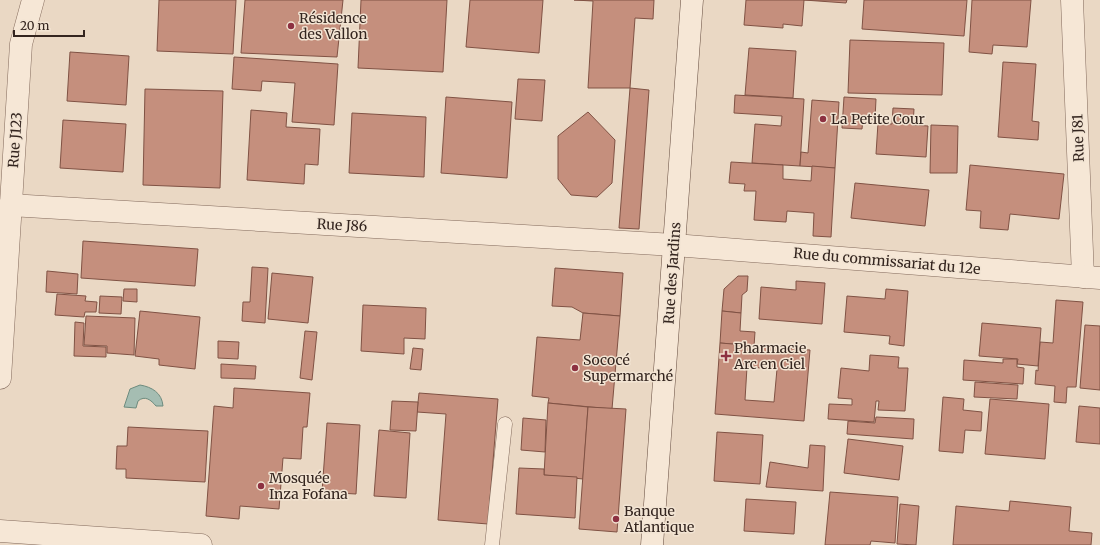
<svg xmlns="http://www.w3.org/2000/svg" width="1100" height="545" font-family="Merriweather,serif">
<rect width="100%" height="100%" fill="#ead8c4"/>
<path fill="#a5bdb2" stroke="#6d8b7e" d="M140 385C152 387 162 393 163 406H156C151 400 145 395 138 401L136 408 124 407 130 389Z"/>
<g fill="#c58f7d" stroke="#805244" fill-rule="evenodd">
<polygon points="159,0 236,0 233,54 157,51"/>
<polygon points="245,0 343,0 337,57 241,53"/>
<polygon points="361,0 447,0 443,72 358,68"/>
<polygon points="470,0 543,0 539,53 466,47"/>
<polygon points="574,0 654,0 653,19 635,18 630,88 588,88 593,1"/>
<polygon points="746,0 847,0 846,3 804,0 802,26 783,24 783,28 744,25"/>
<polygon points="864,0 967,0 964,36 862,29"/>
<polygon points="972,0 1031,0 1027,47 993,45 992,54 969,52"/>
<polygon points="850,40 944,43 942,95 848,93"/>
<polygon points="749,48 796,51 793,98 745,95"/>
<polygon points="70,52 129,56 126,105 67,101"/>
<polygon points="234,57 338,64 334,125 292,122 295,83 262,81 261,91 232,89"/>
<polygon points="1003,62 1036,64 1032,121 1039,122 1038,140 998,137"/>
<polygon points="518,79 545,80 542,121 515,119"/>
<polygon points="630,88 649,90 639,229 619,228"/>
<polygon points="145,89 223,91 220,188 143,185"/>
<polygon points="735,95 804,99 800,166 752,163 755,124 781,126 782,116 734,113"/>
<polygon points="446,97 512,102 507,178 441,173"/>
<polygon points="844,97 876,99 875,119 863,119 862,129 842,128"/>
<polygon points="812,100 839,102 835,168 800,166 801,152 808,153"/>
<polygon points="893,108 914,109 913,125 928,126 926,157 876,154 878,123 892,124"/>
<polygon points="251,110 287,113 286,127 320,129 318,165 305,164 304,184 247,180"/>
<polygon points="588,112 615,140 612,183 597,197 571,195 558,179 558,136"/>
<polygon points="352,113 426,117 424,177 349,173"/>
<polygon points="63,120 126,124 123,172 60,168"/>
<polygon points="931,125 958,126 957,173 930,173"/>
<polygon points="731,162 783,165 783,179 811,181 812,166 835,168 831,237 813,236 814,213 787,211 786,222 754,220 756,191 744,191 745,184 729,183"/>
<polygon points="970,165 1064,174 1059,219 1010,214 1008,230 980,228 981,211 966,210"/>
<polygon points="855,183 929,190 925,226 851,218"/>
<polygon points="83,241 198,249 195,286 81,278"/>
<polygon points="252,267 268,268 265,323 242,321 243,302 250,302"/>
<polygon points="555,268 623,273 620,316 583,313 572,307 552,306"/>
<polygon points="47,271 78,274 77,294 46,292"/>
<polygon points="272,273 313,277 308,323 268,319"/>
<polygon points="738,276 748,276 747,291 742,295 741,313 722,311 724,289"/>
<polygon points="796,281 825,283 822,324 759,319 761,287 796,290"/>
<polygon points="124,289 137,289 137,302 123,301"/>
<polygon points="886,289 908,291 904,346 889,344 890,336 844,332 847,296 885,299"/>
<polygon points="57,294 86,296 85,301 97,302 96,312 85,312 84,317 55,315"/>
<polygon points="100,296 122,297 121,314 99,313"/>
<polygon points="1056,300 1083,302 1076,387 1067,387 1066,403 1054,402 1055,386 1035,384 1036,370 1038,371 1040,342 1053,343"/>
<polygon points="363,305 426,308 425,339 404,338 404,354 361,351"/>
<polygon points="140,311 200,317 195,369 159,365 159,359 135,356"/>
<polygon points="722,311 741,313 740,331 755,332 754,346 720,343"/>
<polygon points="583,313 620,316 612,409 548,403 549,398 532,396 537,337 580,340"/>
<polygon points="86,316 135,318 134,355 107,353 107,346 84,345"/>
<polygon points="75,322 84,323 83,346 106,347 106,357 74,356"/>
<polygon points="982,323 1041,328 1038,366 1017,364 1018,359 979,356"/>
<polygon points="1085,325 1100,326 1100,390 1080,388"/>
<polygon points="305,331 317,332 312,380 300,378"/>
<polygon points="218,341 239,342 238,359 218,358"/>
<path d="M720 343 810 350 804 421 715 414ZM747 367 777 369 774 402 745 400Z"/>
<polygon points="413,348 423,349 421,370 410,369"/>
<polygon points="870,355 899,357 898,368 908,368 905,411 878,410 879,401 876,401 874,422 828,419 829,404 852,405 852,399 838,398 841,368 869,371"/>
<polygon points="1003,359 1017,359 1017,367 1024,368 1023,384 963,380 964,360 1003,363"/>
<polygon points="221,364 256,366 255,379 221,378"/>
<polygon points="975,382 1018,385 1017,399 974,397"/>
<polygon points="234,388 310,393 307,427 303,427 301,459 283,458 279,509 240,506 239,519 206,516 214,406 233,408"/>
<polygon points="419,393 498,399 488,524 438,520 446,414 417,412"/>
<polygon points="943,397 964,399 963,410 982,412 981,431 965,430 963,453 939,451"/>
<polygon points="990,399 1049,404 1045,459 985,454"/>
<polygon points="392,401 418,402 416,431 390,430"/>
<polygon points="548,403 588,407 583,479 544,475"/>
<polygon points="1079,406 1100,408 1100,444 1076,442"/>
<polygon points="588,407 626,409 617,532 579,529"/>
<polygon points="876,417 914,419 913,439 847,434 848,421 875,423"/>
<polygon points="523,418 546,420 545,452 521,450"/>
<polygon points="327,423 360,425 356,494 322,492"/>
<polygon points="128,427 208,431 205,482 126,478 126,469 116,469 117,446 127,446"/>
<polygon points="379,430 410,433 406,498 374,496"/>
<polygon points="717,432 763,435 760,484 714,481"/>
<polygon points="848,439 903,446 899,480 844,473"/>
<polygon points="810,445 825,446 823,491 766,487 770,462 808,468"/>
<polygon points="519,468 544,469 544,475 577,477 575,518 516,514"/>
<polygon points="830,492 898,497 895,543 871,541 870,545 825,545"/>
<polygon points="746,499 796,502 794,534 744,531"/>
<polygon points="1010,501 1071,507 1069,531 1092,533 1091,545 953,545 956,506 1009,511"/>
<polygon points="900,504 919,506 916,545 897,544"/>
</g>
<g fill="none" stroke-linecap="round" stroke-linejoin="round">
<g stroke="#836a5c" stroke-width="15">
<polyline id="service" points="492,545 505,424"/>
</g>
<g stroke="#836a5c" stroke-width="23">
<g id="minor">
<polyline points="1072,0 1083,277"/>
<polyline points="10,205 674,245 1100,278"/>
<polyline points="0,531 201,545"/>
</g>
</g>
<g stroke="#836a5c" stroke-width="23">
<polyline id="tertiary" points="0,378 21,44 33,0"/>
</g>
<g stroke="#654c3f" stroke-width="23">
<polyline id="secondary" points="652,545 692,0"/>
</g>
<use href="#service" stroke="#f6e7d6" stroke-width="14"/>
<use href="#minor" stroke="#f6e7d6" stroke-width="22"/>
<use href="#tertiary" stroke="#f6e7d6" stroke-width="22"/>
<use href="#secondary" stroke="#f6e7d6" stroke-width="22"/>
</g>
<g fill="#8d3141" stroke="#f2e4d3" stroke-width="1.5">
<circle cx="291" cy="26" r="4"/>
<circle cx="823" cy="119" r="4"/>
<path d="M724 350h4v4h4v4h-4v4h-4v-4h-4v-4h4z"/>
<circle cx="575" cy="368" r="4"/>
<circle cx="261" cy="486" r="4"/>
<circle cx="616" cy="519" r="4"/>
</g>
<g text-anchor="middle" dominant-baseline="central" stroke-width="3" stroke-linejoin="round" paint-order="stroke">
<g font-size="14" fill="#34251f" stroke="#f2e4d3" text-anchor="start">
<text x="299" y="18">Résidence<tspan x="299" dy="16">des Vallon</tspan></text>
<text x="831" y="119">La Petite Cour</text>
<text x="734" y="348">Pharmacie<tspan x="734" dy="16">Arc en Ciel</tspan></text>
<text x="583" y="360">Sococé<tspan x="583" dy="16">Supermarché</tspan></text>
<text x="269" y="478">Mosquée<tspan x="269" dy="16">Inza Fofana</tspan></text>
<text x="624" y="511">Banque<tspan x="624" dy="16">Atlantique</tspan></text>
</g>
<g font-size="14" fill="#34251f" stroke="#f2e4d3">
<text transform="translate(1078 138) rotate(-92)">Rue J81</text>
<text transform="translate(15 140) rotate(-86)">Rue J123</text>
<text transform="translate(342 225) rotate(3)">Rue J86</text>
<text transform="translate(887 261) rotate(5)">Rue du commissariat du 12e</text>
<text transform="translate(672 273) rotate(-86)">Rue des Jardins</text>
</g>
</g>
<path d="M14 30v6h70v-6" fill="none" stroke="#34251f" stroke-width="2"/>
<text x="20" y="30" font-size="12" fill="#34251f" stroke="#f2e4d3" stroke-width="3" paint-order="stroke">20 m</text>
</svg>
